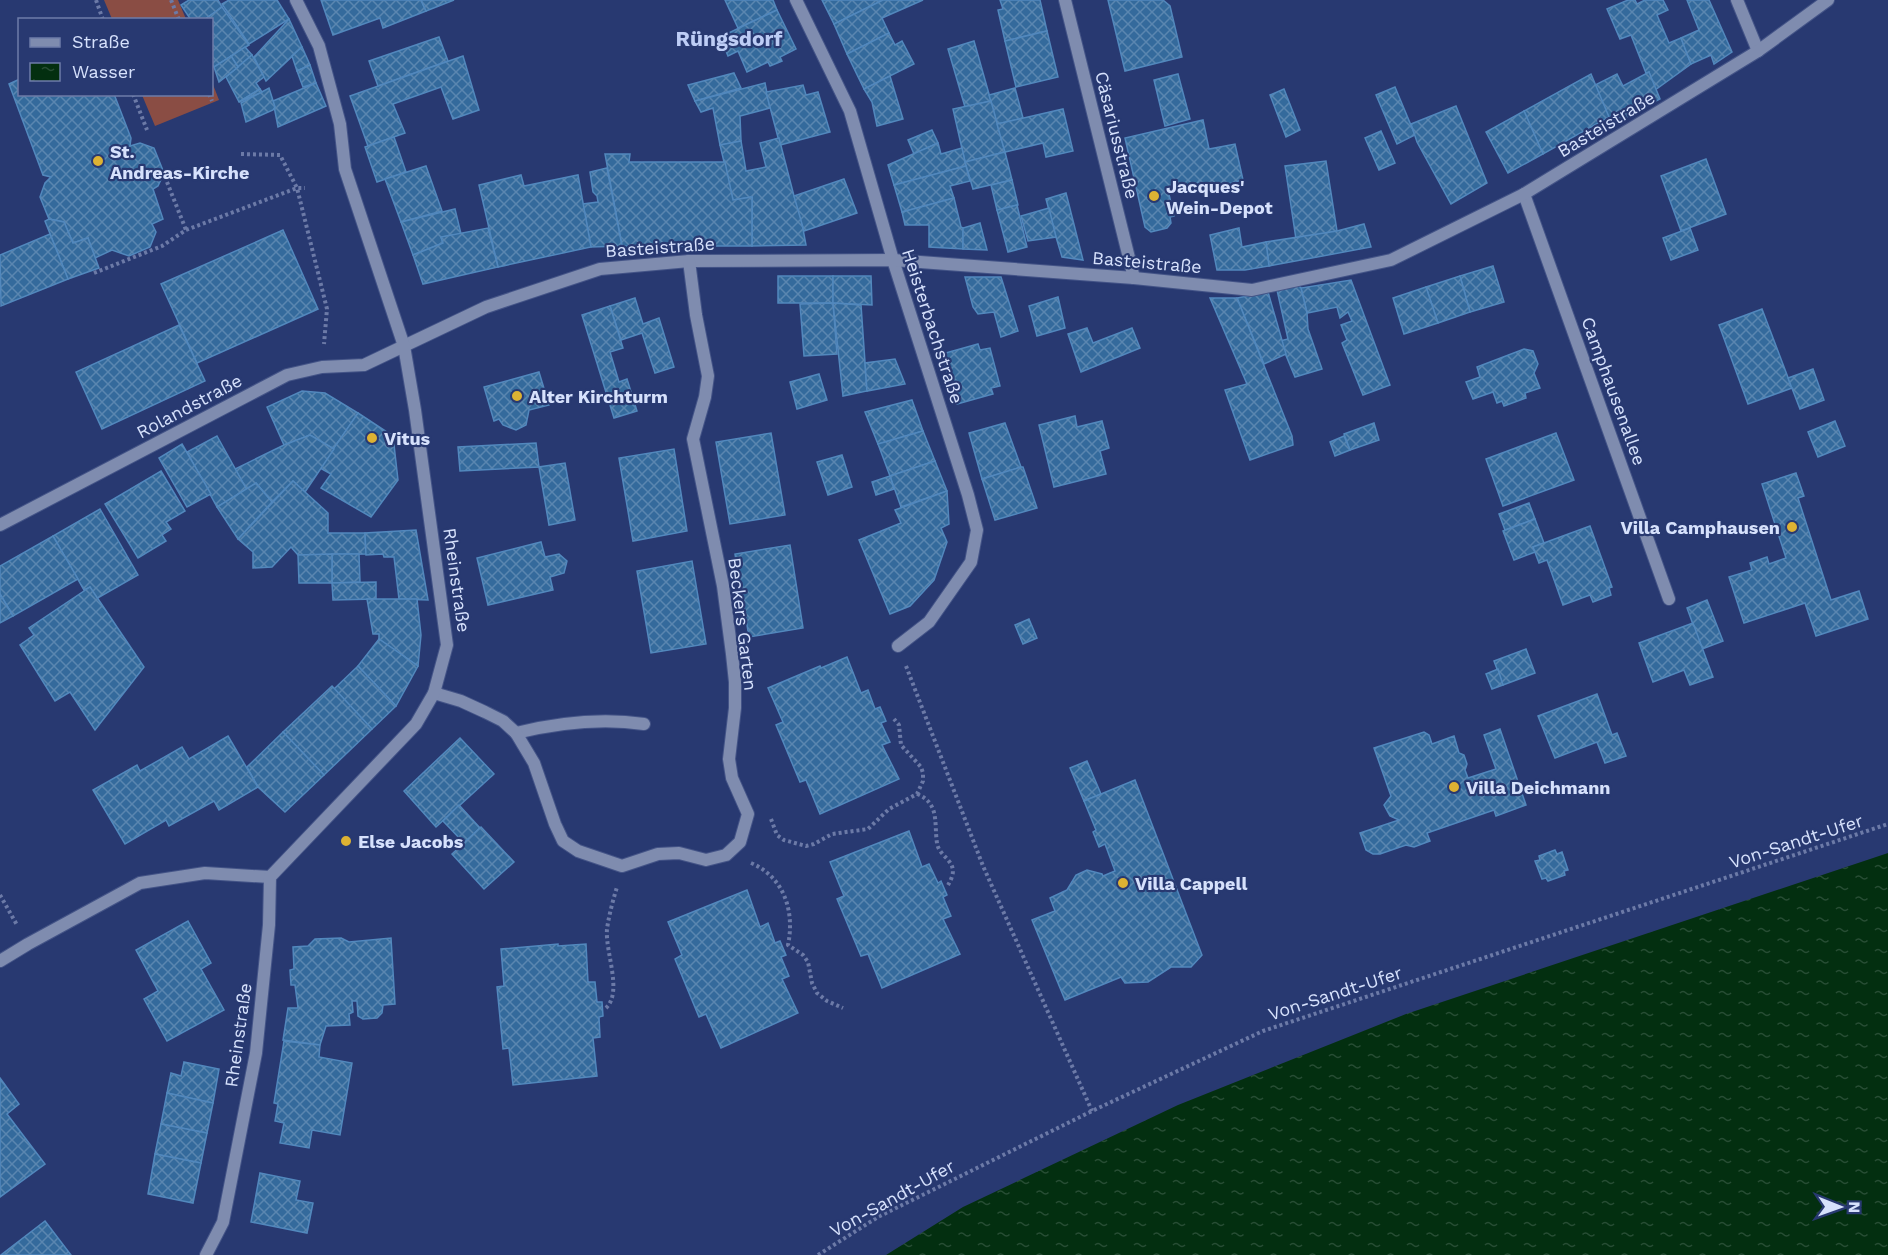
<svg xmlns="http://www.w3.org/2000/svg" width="1888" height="1255" font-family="'Work Sans',sans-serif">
<defs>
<pattern id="water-ripples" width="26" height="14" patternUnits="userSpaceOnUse" patternTransform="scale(1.5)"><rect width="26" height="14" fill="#032f10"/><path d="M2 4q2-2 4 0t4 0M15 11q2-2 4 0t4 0" fill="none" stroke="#274d34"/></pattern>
<pattern id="building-cross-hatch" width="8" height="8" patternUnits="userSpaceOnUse" patternTransform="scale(1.5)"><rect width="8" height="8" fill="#346a9c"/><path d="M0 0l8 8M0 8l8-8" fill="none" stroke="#5a86b0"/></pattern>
</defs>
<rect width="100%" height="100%" fill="#283971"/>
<g fill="#8a4d44">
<polygon points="104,0 178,0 186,19 112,19"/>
<polygon points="212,82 219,100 155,126 142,95 212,94"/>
</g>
<polygon fill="url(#water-ripples)" points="1888,853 1888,1255 886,1255 963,1207 1178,1105 1406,1014"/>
<g fill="url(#building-cross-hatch)" stroke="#5288bd" stroke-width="1.5">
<polygon points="189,0 218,0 222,7 204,20 191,20 181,5"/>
<polygon points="229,0 277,0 289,19 249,44 222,4"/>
<polygon points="321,0 421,0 426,11 383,28 380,18 333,35"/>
<polygon points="421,0 454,0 426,11"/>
<polygon points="725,0 773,0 777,10 738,28"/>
<polygon points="822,0 883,0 834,24"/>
<polygon points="883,0 923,0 882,18 889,33 847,54 834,24"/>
<polygon points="1000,0 1040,0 1047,31 1005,41 998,10 1003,9"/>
<polygon points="1108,0 1163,0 1170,6 1182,57 1125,71"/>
<polygon points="1628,0 1635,0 1637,4 1645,0 1663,0 1668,10 1657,15 1669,43 1681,38 1691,64 1655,90 1649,72 1646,73 1631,35 1620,39 1607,9"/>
<polygon points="1687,0 1709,0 1732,52 1714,64 1711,55 1691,64 1681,38 1699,30"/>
<polygon points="222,7 249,45 214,67 212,63 212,20 204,20"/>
<polygon points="777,10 796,49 780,57 782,61 770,66 768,62 747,72 738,51 728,56 720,37"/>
<polygon points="289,19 302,47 266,81 254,57"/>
<polygon points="1047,31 1058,77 1016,87 1005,41"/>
<polygon points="889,33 895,45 902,41 914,64 864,89 847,54"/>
<polygon points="439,37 448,61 378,86 369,61"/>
<polygon points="974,41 991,101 965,107 948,49"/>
<polygon points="245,47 252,55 238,67 231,56"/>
<polygon points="302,47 310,65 297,71 292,56"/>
<polygon points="252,55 264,77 256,83 260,89 239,102 226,77"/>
<polygon points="231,56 238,67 219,82 214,67"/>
<polygon points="463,56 479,110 453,119 441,87 393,104 405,133 368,146 350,96"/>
<polygon points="310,65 316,83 303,87 297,71"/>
<polygon points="1649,72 1660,99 1612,125 1595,85 1617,74 1623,86"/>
<polygon points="734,73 741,88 695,101 688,85"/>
<polygon points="1178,74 1190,119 1165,126 1154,80"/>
<polygon points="1591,74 1609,117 1543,154 1524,111"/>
<polygon points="890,76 903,119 877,126 872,102 864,89"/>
<polygon points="20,79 20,94 114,94 131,138 130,146 140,143 154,148 164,173 158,186 153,189 163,219 152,224 156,232 150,247 129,256 112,250 95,258 88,238 73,243 64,222 49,219 40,197 45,183 51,177 43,175 9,84"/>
<polygon points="316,83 326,106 278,127 273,101"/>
<polygon points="765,83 770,108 740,116 741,141 720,145 713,108 701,112 695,101"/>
<polygon points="803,85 806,95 818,92 830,132 780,145 766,92"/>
<polygon points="1395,87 1415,135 1397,144 1376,95"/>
<polygon points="269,88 275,107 273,110 246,122 241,103"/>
<polygon points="1015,88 1023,118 997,124 989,95"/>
<polygon points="260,89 262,92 239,102"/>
<polygon points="1284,89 1300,130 1286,137 1270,95"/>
<polygon points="991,101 1005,152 965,162 953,109"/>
<polygon points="1456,106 1487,183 1451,204 1417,142 1411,124"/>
<polygon points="1063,109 1073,151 1046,157 1043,143 1005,152 997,124"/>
<polygon points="1524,111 1543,154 1508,173 1486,132"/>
<polygon points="1203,120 1209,149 1235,144 1243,180 1216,187 1215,183 1200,187 1199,183 1168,190 1174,216 1170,217 1171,223 1167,228 1151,232 1145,227 1125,138"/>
<polygon points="932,130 938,143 914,154 908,140"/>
<polygon points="1381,131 1395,163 1379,170 1365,138"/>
<polygon points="394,137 406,172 377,182 365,147"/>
<polygon points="779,138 794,196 800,213 806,245 752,246 752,197 733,200 720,145 741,141 746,171 766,167 760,143"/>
<polygon points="938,143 941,154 962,148 966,166 894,185 888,165"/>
<polygon points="1005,152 1012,180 973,189 965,162"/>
<polygon points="605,154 630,154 629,162 725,162 733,200 752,197 752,246 622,246"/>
<polygon points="1706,159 1726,214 1681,231 1661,176"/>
<polygon points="1326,161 1337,231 1296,239 1285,166"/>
<polygon points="426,166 442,211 401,222 385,179"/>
<polygon points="966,166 970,181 950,186 954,198 902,212 894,185"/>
<polygon points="607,168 622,246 591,247 583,204 598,202 597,196 593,192 590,172"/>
<polygon points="521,175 524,186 578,175 591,247 498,267 479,185"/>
<polygon points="844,179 857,213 804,231 794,196"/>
<polygon points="1012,180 1018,205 997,210 991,185"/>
<polygon points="1066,193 1083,260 1062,257 1056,237 1046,199"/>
<polygon points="954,198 961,227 963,228 963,249 929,247 929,225 905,225 902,212"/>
<polygon points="1017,205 1027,247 1008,252 997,210"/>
<polygon points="1049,208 1056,237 1028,241 1021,216"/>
<polygon points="455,209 461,234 441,237 443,243 413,255 401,222"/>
<polygon points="49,219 64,222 73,243 88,238 99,268 68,279 45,221"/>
<polygon points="980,223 987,250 963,249 963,228"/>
<polygon points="1364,224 1371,247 1269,266 1266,242 1337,231"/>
<polygon points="488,228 498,267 423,284 413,255 443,243 441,237"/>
<polygon points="1239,228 1242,247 1266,242 1269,266 1245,270 1217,270 1210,235"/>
<polygon points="1690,228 1698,250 1671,260 1663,238"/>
<polygon points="283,230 318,309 197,363 161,284"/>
<polygon points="50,234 68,279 1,306 0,255"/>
<polygon points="1493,266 1504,302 1470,312 1460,276"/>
<rect x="778" y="276" width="55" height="27"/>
<polygon points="833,276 871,276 872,305 833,303"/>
<polygon points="1460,276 1470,312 1438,323 1426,287"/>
<polygon points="965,277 1001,277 1018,331 1001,337 994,312 978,314 973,307"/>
<polygon points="1351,280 1390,385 1363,395 1342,343 1347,340 1341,325 1352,321 1348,312 1340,318 1337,307 1307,313 1301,288"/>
<polygon points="1298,285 1301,288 1307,313 1308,329 1322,369 1295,377 1280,341 1288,339 1277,290"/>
<polygon points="1426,287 1438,323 1404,334 1393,298"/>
<polygon points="1268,292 1286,354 1264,364 1237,298"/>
<polygon points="1058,297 1065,328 1037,336 1029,306"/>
<polygon points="635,298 643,324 659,318 674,367 655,373 642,333 621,340 610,306"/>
<polygon points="1210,298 1237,298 1292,436 1293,445 1250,460 1225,390 1247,384"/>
<polygon points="833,303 837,354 804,356 800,304"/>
<polygon points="833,303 861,305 867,391 843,396"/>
<polygon points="610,306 623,348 610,352 619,382 627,379 637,411 614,418 582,315"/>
<polygon points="1762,309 1792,388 1748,404 1719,325"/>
<polygon points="179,325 205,381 102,429 76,372"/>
<polygon points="1087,328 1093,343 1132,328 1140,348 1081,372 1068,334"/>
<polygon points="978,344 980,350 990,348 1000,386 991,388 993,394 957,404 942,354"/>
<polygon points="1524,349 1533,351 1538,364 1534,373 1540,388 1525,393 1526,398 1504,406 1502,401 1497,403 1493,392 1473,399 1466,382 1480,377 1477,367"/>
<polygon points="895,359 905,384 867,391 865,363"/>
<polygon points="1813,369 1824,400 1800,409 1788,378"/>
<polygon points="539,372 549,405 529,410 526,425 516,430 503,425 499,419 494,421 484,387"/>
<polygon points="819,374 827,400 797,409 790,382"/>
<polygon points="302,391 325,393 358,413 334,449 310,435 284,445 267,407"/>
<polygon points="912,400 923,431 878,444 865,412"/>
<polygon points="358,413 393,436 398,480 371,517 321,488 331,474 320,468"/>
<polygon points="1075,416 1077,427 1102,421 1109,448 1100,451 1106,474 1054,487 1039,425"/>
<polygon points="1835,421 1845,446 1818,457 1808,432"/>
<polygon points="1005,423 1021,467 982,479 969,433"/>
<polygon points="1374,423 1379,440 1350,450 1344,434"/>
<polygon points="923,431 935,461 890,476 878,444"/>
<polygon points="771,433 785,515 730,524 716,442"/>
<polygon points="1556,433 1574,480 1503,506 1486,459"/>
<polygon points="310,435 334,449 305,492 293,481 272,502 256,483 247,490 235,469 284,445"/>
<polygon points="217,436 247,490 217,507 187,452"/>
<polygon points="1344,436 1350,450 1335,456 1330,442"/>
<polygon points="536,443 539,467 460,471 458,447"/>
<polygon points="182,444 211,494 187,507 159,458"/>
<polygon points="674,449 687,531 633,541 619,458"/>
<polygon points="842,455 852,487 828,495 817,462"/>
<polygon points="935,461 947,491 901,507 890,476"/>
<polygon points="565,463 575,520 549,525 539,467"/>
<polygon points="1021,467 1023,467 1037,508 995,520 982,479"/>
<polygon points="161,471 185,511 166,522 171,529 162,535 166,541 138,558 105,504"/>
<polygon points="1796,473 1804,496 1798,498 1831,600 1859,591 1868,619 1816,636 1805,603 1744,623 1729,577 1752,570 1750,563 1767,557 1769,564 1786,558 1762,484"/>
<polygon points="890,476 894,489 876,495 872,482"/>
<polygon points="293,481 328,513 328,533 365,533 366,554 298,555 291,547 272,567 253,568 253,552 238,539"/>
<polygon points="256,483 272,502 238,539 217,507"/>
<polygon points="947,491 949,524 941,528 947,542 934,580 910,606 890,614 859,540 901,523 895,510"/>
<polygon points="1529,503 1535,519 1505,530 1499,514"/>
<polygon points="100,509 138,575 96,599 90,587 84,590 53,536"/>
<polygon points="1535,519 1544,543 1533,547 1535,552 1514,560 1503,531"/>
<polygon points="1590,526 1612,587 1609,588 1611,595 1593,602 1590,595 1563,605 1547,560 1539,563 1533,547"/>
<polygon points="416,530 428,600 399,599 394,557 384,557 383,554 366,555 365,533"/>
<polygon points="53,536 78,579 13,616 0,594 0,566"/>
<polygon points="541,542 545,557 559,554 567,561 564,573 550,577 553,590 488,605 477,558"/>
<polygon points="790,545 803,628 749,637 735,554"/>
<polygon points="332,554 359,554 360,582 332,583"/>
<polygon points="332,554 332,583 299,583 298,555"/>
<polygon points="692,561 706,644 651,653 637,571"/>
<polygon points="376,582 376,599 333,600 332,583"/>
<polygon points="90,587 144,667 95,730 70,692 55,701 20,645 34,635 29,628"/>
<polygon points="0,594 13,616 0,623"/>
<polygon points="367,599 417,599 421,635 418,666 379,639 379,634 373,634"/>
<polygon points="1707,600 1723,641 1702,649 1687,608"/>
<polygon points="1029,619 1037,638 1023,644 1015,625"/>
<polygon points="1693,623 1713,677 1690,685 1684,670 1653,682 1639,643"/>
<polygon points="379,639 418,666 396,706 358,666"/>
<polygon points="1526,649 1535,673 1503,685 1494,661"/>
<polygon points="847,657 861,693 868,690 875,709 880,707 886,721 881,723 890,742 882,745 899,779 820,814 806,780 800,782 776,725 783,722 768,688 820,666 821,668"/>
<polygon points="358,666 396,706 372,729 334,689"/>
<polygon points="1498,669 1503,685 1492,689 1486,674"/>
<polygon points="332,686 372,729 324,775 283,732"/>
<polygon points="1597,694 1612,735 1617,733 1626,756 1605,763 1597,742 1555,758 1538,716"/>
<polygon points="1500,729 1526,805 1496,816 1494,810 1427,833 1430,841 1414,847 1406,845 1380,854 1373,854 1366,850 1360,833 1399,820 1390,816 1384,805 1391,796 1374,748 1424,732 1429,735 1432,744 1454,736 1459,753 1464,755 1467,764 1465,770 1468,778 1496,769 1484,735"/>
<polygon points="283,732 324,775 285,812 258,787 247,767"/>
<polygon points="228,736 258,787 219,810 214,801 169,826 166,820 125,844 93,790 137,765 140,771 182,747 189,759"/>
<polygon points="460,738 494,774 436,827 404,791"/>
<polygon points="1087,761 1101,794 1084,801 1070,768"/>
<polygon points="1135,780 1202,955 1191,967 1171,967 1148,982 1125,983 1121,977 1065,1000 1032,920 1055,911 1050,898 1067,890 1076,875 1087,870 1102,874 1103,876 1115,871 1105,844 1099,847 1093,832 1096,830 1084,801"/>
<polygon points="459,805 480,828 464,843 443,821"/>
<polygon points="481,827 514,862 484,889 452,854"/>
<polygon points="909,831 922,867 929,864 938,883 941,881 947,895 943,897 951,916 943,919 960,954 882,988 868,954 861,956 837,899 844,896 830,862"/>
<polygon points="1555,850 1557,854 1562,852 1568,870 1564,871 1565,875 1548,881 1546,878 1542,879 1535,861 1540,860 1539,856"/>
<polygon points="747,890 760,927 768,923 775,943 780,941 786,955 781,957 789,976 782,979 798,1013 721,1048 706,1014 699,1017 675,959 682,955 668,922"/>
<polygon points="188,921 211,963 201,969 224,1010 167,1041 144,999 158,991 136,950"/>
<polygon points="341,938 349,942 391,938 395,1004 383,1005 382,1013 377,1018 363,1019 358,1016 357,1001 352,1001 353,1012 349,1014 350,1025 326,1026 320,1045 283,1040 288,1008 298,1008 295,985 291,985 290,970 294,969 293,947 308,946 315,939"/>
<polygon points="558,944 558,946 586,944 588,982 595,982 597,1002 602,1002 603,1016 599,1017 600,1037 593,1038 597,1076 513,1085 509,1048 503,1049 497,987 504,986 501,949"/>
<polygon points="284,1041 320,1045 319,1057 352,1063 340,1135 312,1130 309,1148 280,1143 284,1123 275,1121 278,1104 274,1103"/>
<polygon points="184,1062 219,1069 213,1103 167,1093 171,1073 181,1076"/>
<polygon points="0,1078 19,1104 7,1114 45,1164 0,1197"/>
<polygon points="167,1093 213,1103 207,1133 161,1124"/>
<polygon points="161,1124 207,1133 201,1163 155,1154"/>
<polygon points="155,1154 201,1163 193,1203 148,1194"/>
<polygon points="260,1173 300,1181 296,1200 313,1203 307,1233 251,1222"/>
<polygon points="45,1221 71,1255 1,1255"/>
</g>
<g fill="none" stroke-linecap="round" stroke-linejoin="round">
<g stroke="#445487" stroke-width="14">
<g id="lane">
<polyline points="1524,194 1669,599"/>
<path d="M516 733C557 723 603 718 644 724"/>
</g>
</g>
<g stroke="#445487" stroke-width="14">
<g id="street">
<polyline points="796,0 850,111 893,260 968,495 977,530 971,562 929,622 898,646"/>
<polyline points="1065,0 1134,278"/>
<polyline points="1737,0 1758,51"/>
<polyline points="0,525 287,375 322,367 364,365 486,307 600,269 689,261 893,260 1134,278 1252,290 1391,260 1524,194 1758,51 1828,0"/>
<polyline points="434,693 461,701 485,712 503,721 516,733 534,763 555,824 563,841 578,851 622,866 658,854 679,853 706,860 726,855 740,842 748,814 732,778 729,759 735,708 735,682 732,654 723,586 693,439 705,397 708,376 696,315 689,261"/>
<polyline points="0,961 28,944 140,883 205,873 270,877"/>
<polyline points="206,1255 223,1222 256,1053 269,925 270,877 416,724 434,693 447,645 415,410 404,346 345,169 340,124 319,46 296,0"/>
</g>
</g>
<g stroke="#6c7aa7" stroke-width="4" stroke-dasharray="3 3" stroke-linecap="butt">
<polyline points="96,0 103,20"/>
<polyline points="171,0 179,20"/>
<polyline points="133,94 147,130"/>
<polyline points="209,94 212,101"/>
<polyline points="241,154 280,155 297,188 327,309 324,344"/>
<polyline points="167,182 186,230"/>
<polyline points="94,273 162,246 186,230 297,188 305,188"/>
<polyline points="906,666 983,866 1092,1111"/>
<path d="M917 794C940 803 934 824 937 843 939 859 963 861 948 885"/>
<polyline points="771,819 777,835 784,840 806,846 814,844 832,834 868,829 889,809 917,794 923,781 923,773 921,767 901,745 899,725 894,719"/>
<path d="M751 863C784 877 795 911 788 945L803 955 808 962 812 983 817 993 827 1001 843 1008"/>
<polyline points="0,895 17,925"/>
<path d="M606 1008C623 992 605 952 607 929 609 915 613 900 617 887"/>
<polyline points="818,1255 878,1217 1092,1111 1263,1031 1888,824"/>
</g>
<use href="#lane" stroke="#7f8caf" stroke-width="12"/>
<use href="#street" stroke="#7f8caf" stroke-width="12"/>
</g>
<g fill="#ddb233" stroke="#283971" stroke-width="2">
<circle cx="98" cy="161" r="6"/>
<circle cx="1154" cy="196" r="6"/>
<circle cx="517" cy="396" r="6"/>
<circle cx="372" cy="438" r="6"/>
<circle cx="1792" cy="527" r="6"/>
<circle cx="1454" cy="787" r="6"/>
<circle cx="346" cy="841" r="6"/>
<circle cx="1123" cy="883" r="6"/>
</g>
<g text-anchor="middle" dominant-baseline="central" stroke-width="4.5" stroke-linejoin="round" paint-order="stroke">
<g font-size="18" fill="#d6e1fc" stroke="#283971">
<text transform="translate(1606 124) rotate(-31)">Basteistraße</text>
<text transform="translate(1117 135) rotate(76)">Cäsariusstraße</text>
<text transform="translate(660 247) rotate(-4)">Basteistraße</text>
<text transform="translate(1147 262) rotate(5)">Basteistraße</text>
<text transform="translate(933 326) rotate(72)">Heisterbachstraße</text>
<text transform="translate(1614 391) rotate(70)">Camphausenallee</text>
<text transform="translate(189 406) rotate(-28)">Rolandstraße</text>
<text transform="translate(457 580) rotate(82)">Rheinstraße</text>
<text transform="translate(743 624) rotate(83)">Beckers Garten</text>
<text transform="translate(1796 841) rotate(-18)">Von-Sandt-Ufer</text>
<text transform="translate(1335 993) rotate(-18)">Von-Sandt-Ufer</text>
<text transform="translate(238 1035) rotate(-82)">Rheinstraße</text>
<text transform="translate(892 1198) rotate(-29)">Von-Sandt-Ufer</text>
</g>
<g font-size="18" font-weight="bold" fill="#d6e1fc" stroke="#283971" text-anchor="start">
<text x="110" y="151">St.<tspan x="110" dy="21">Andreas-Kirche</tspan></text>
<text x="1166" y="186">Jacques'<tspan x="1166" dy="21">Wein-Depot</tspan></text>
<text x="529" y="396">Alter Kirchturm</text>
<text x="384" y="438">Vitus</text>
<text x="1780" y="527" text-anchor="end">Villa Camphausen</text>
<text x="1466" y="787">Villa Deichmann</text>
<text x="358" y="841">Else Jacobs</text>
<text x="1135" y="883">Villa Cappell</text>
</g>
<g font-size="21" font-weight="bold" fill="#bdcdf6" stroke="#283971">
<text x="729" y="38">Rüngsdorf</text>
</g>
</g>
<rect x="18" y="18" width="195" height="78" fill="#283971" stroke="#6e7ca9" stroke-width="1.5"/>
<rect x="30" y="38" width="30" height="9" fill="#7f8caf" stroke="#6e7ca9" stroke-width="1.5"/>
<text x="72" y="48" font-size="18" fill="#d6e1fc">Straße</text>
<rect x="30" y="63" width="30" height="18" fill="url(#water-ripples)" stroke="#6e7ca9" stroke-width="1.5"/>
<text x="72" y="78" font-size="18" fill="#d6e1fc">Wasser</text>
<g transform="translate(1840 1207) rotate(91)" stroke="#283971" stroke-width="4.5" paint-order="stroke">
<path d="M0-4.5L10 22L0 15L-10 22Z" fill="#d6e1fc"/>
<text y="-9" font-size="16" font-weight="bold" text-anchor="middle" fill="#d6e1fc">N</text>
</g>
</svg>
